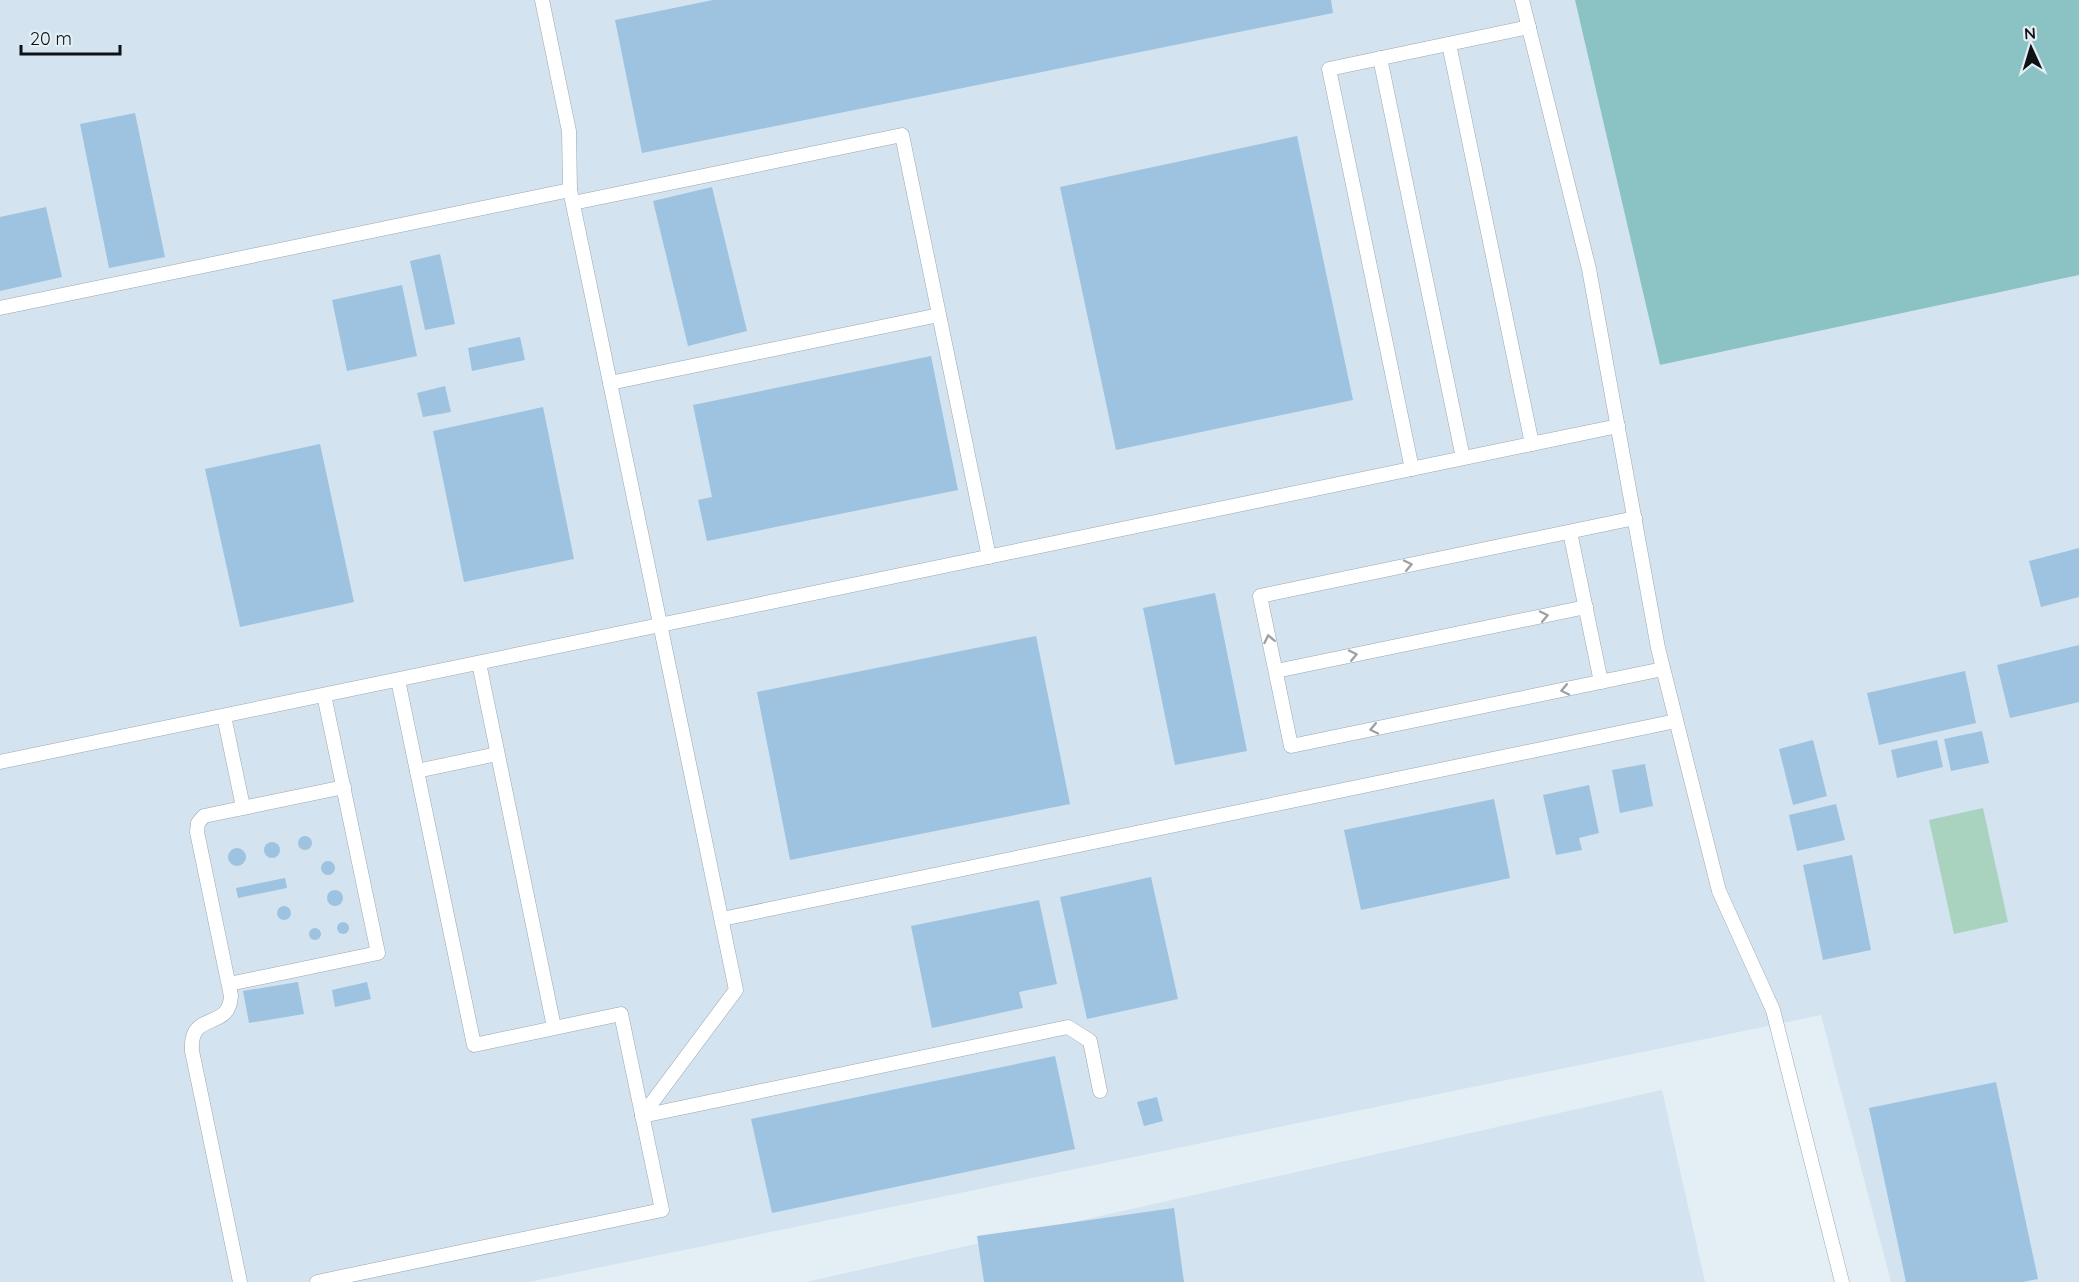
<svg xmlns="http://www.w3.org/2000/svg" width="2079" height="1282" font-family="Quicksand,sans-serif">
<rect width="100%" height="100%" fill="#e4eef5"/>
<g fill="#d3e3f0">
<polygon points="0,0 1575,0 1661,365 2079,275 2079,1282 1891,1282 1821,1015 529,1282 0,1282"/>
<polygon points="1662,1090 1705,1282 806,1282"/>
</g>
<polygon fill="#aad3bf" points="1983,808 2008,922 1954,934 1929,820"/>
<polygon fill="#8bc2c4" points="1575,0 2079,0 2079,275 1660,365"/>
<g fill="#9ec3e0">
<polygon points="713,0 1331,0 1333,13 642,153 615,20"/>
<polygon points="135,113 165,257 109,268 80,124"/>
<polygon points="1297,136 1353,400 1116,450 1060,187"/>
<polygon points="712,187 747,331 688,346 653,201"/>
<polygon points="46,207 62,277 0,291 0,217"/>
<polygon points="440,254 455,324 425,330 410,261"/>
<polygon points="402,285 417,356 347,371 332,300"/>
<polygon points="520,337 525,360 472,371 468,348"/>
<polygon points="931,356 958,490 707,541 698,500 712,497 693,405"/>
<polygon points="445,386 451,412 423,417 417,393"/>
<polygon points="543,407 574,559 464,582 433,431"/>
<polygon points="320,444 354,602 240,627 205,469"/>
<polygon points="2079,548 2079,597 2041,607 2029,561"/>
<polygon points="1215,593 1247,751 1175,765 1143,608"/>
<polygon points="1036,636 1070,804 790,860 757,692"/>
<polygon points="2079,645 2079,702 2010,718 1997,665"/>
<polygon points="1965,671 1976,723 1879,745 1867,693"/>
<polygon points="1982,731 1989,763 1951,771 1944,739"/>
<polygon points="1813,740 1827,796 1793,805 1779,749"/>
<polygon points="1937,740 1943,767 1897,778 1891,750"/>
<polygon points="1645,764 1653,806 1620,813 1612,770"/>
<polygon points="1589,785 1599,833 1579,838 1582,850 1556,855 1543,795"/>
<polygon points="1494,799 1510,878 1361,910 1344,830"/>
<polygon points="1836,804 1845,840 1797,851 1789,815"/>
<circle cx="305" cy="843" r="7"/>
<circle cx="272" cy="850" r="8"/>
<circle cx="237" cy="857" r="9"/>
<polygon points="1852,855 1871,950 1823,960 1803,865"/>
<circle cx="328" cy="868" r="7"/>
<polygon points="1151,877 1178,999 1087,1019 1060,897"/>
<polygon points="285,878 287,888 238,898 236,888"/>
<circle cx="335" cy="898" r="8"/>
<polygon points="1039,900 1057,984 1019,992 1023,1008 932,1028 911,926"/>
<circle cx="284" cy="913" r="7"/>
<circle cx="343" cy="928" r="6"/>
<circle cx="315" cy="934" r="6"/>
<polygon points="298,982 304,1014 249,1023 243,991"/>
<polygon points="367,982 371,999 335,1007 332,990"/>
<polygon points="1055,1056 1075,1149 772,1213 751,1119"/>
<polygon points="1996,1082 2038,1279 2023,1282 1906,1282 1869,1108"/>
<polygon points="1157,1097 1163,1121 1144,1126 1137,1102"/>
<polygon points="1174,1208 1184,1282 984,1282 977,1236"/>
</g>
<g fill="none" stroke-linecap="round" stroke-linejoin="round">
<g stroke="#9da6ad" stroke-width="15">
<g id="lane">
<polyline points="542,0 569,131 570,190 736,990 642,1116"/>
<polyline points="1522,0 1589,269 1658,648 1719,891 1773,1010 1842,1282"/>
<polyline points="1449,44 1532,444"/>
<polyline points="1380,58 1463,458"/>
<polyline points="573,203 902,135 989,557"/>
<polyline points="0,308 570,190"/>
<polyline points="610,383 939,315"/>
<polyline points="1412,469 1329,69 1529,27"/>
<polyline points="1635,518 1260,596 1291,746 1663,669"/>
<polyline points="1570,532 1601,682"/>
<polyline points="479,663 554,1027"/>
<polyline points="1276,671 1586,607"/>
<polyline points="224,716 243,807"/>
<polyline points="0,762 1618,426"/>
<polyline points="417,771 497,754"/>
<polyline points="722,919 1676,721"/>
<polyline points="229,984 378,953 324,695"/>
<polyline points="642,1116 1068,1027 1090,1041 1100,1091"/>
<path d="M240 1282 192 1051C189 1009 229 1032 231 996L197 832 198 823 204 816 209 815 344 787"/>
<polyline points="317,1282 662,1210 621,1014 474,1045 398,680"/>
</g>
</g>
<use href="#lane" stroke="#fff" stroke-width="14"/>
</g>
<defs><path id="oneway-chevron" d="M-2-3.5L2.5 0L-2 3.5" fill="none" stroke-width="1.6" stroke-linecap="round" stroke-linejoin="round" transform="scale(1.5)"/></defs>
<g stroke="#9fa0a1">
<use href="#oneway-chevron" transform="translate(1408 565) rotate(-12)"/>
<use href="#oneway-chevron" transform="translate(1544 616) rotate(-12)"/>
<use href="#oneway-chevron" transform="translate(1269 639) rotate(-102)"/>
<use href="#oneway-chevron" transform="translate(1353 655) rotate(-12)"/>
<use href="#oneway-chevron" transform="translate(1565 690) rotate(168)"/>
<use href="#oneway-chevron" transform="translate(1374 729) rotate(168)"/>
</g>
<g transform="translate(2031 48) rotate(356)" stroke="#e4eef5" stroke-width="4.5" paint-order="stroke">
<path d="M0-4.5L10 22L0 15L-10 22Z" fill="#0f1214"/>
<text y="-9" font-size="16" font-weight="bold" text-anchor="middle" fill="#0f1214">N</text>
</g>
<path d="M21 45v9h99v-9" fill="none" stroke="#0f1214" stroke-width="3"/>
<text x="30" y="45" font-size="18" fill="#0f1214" stroke="#e4eef5" stroke-width="4.5" paint-order="stroke">20 m</text>
</svg>
